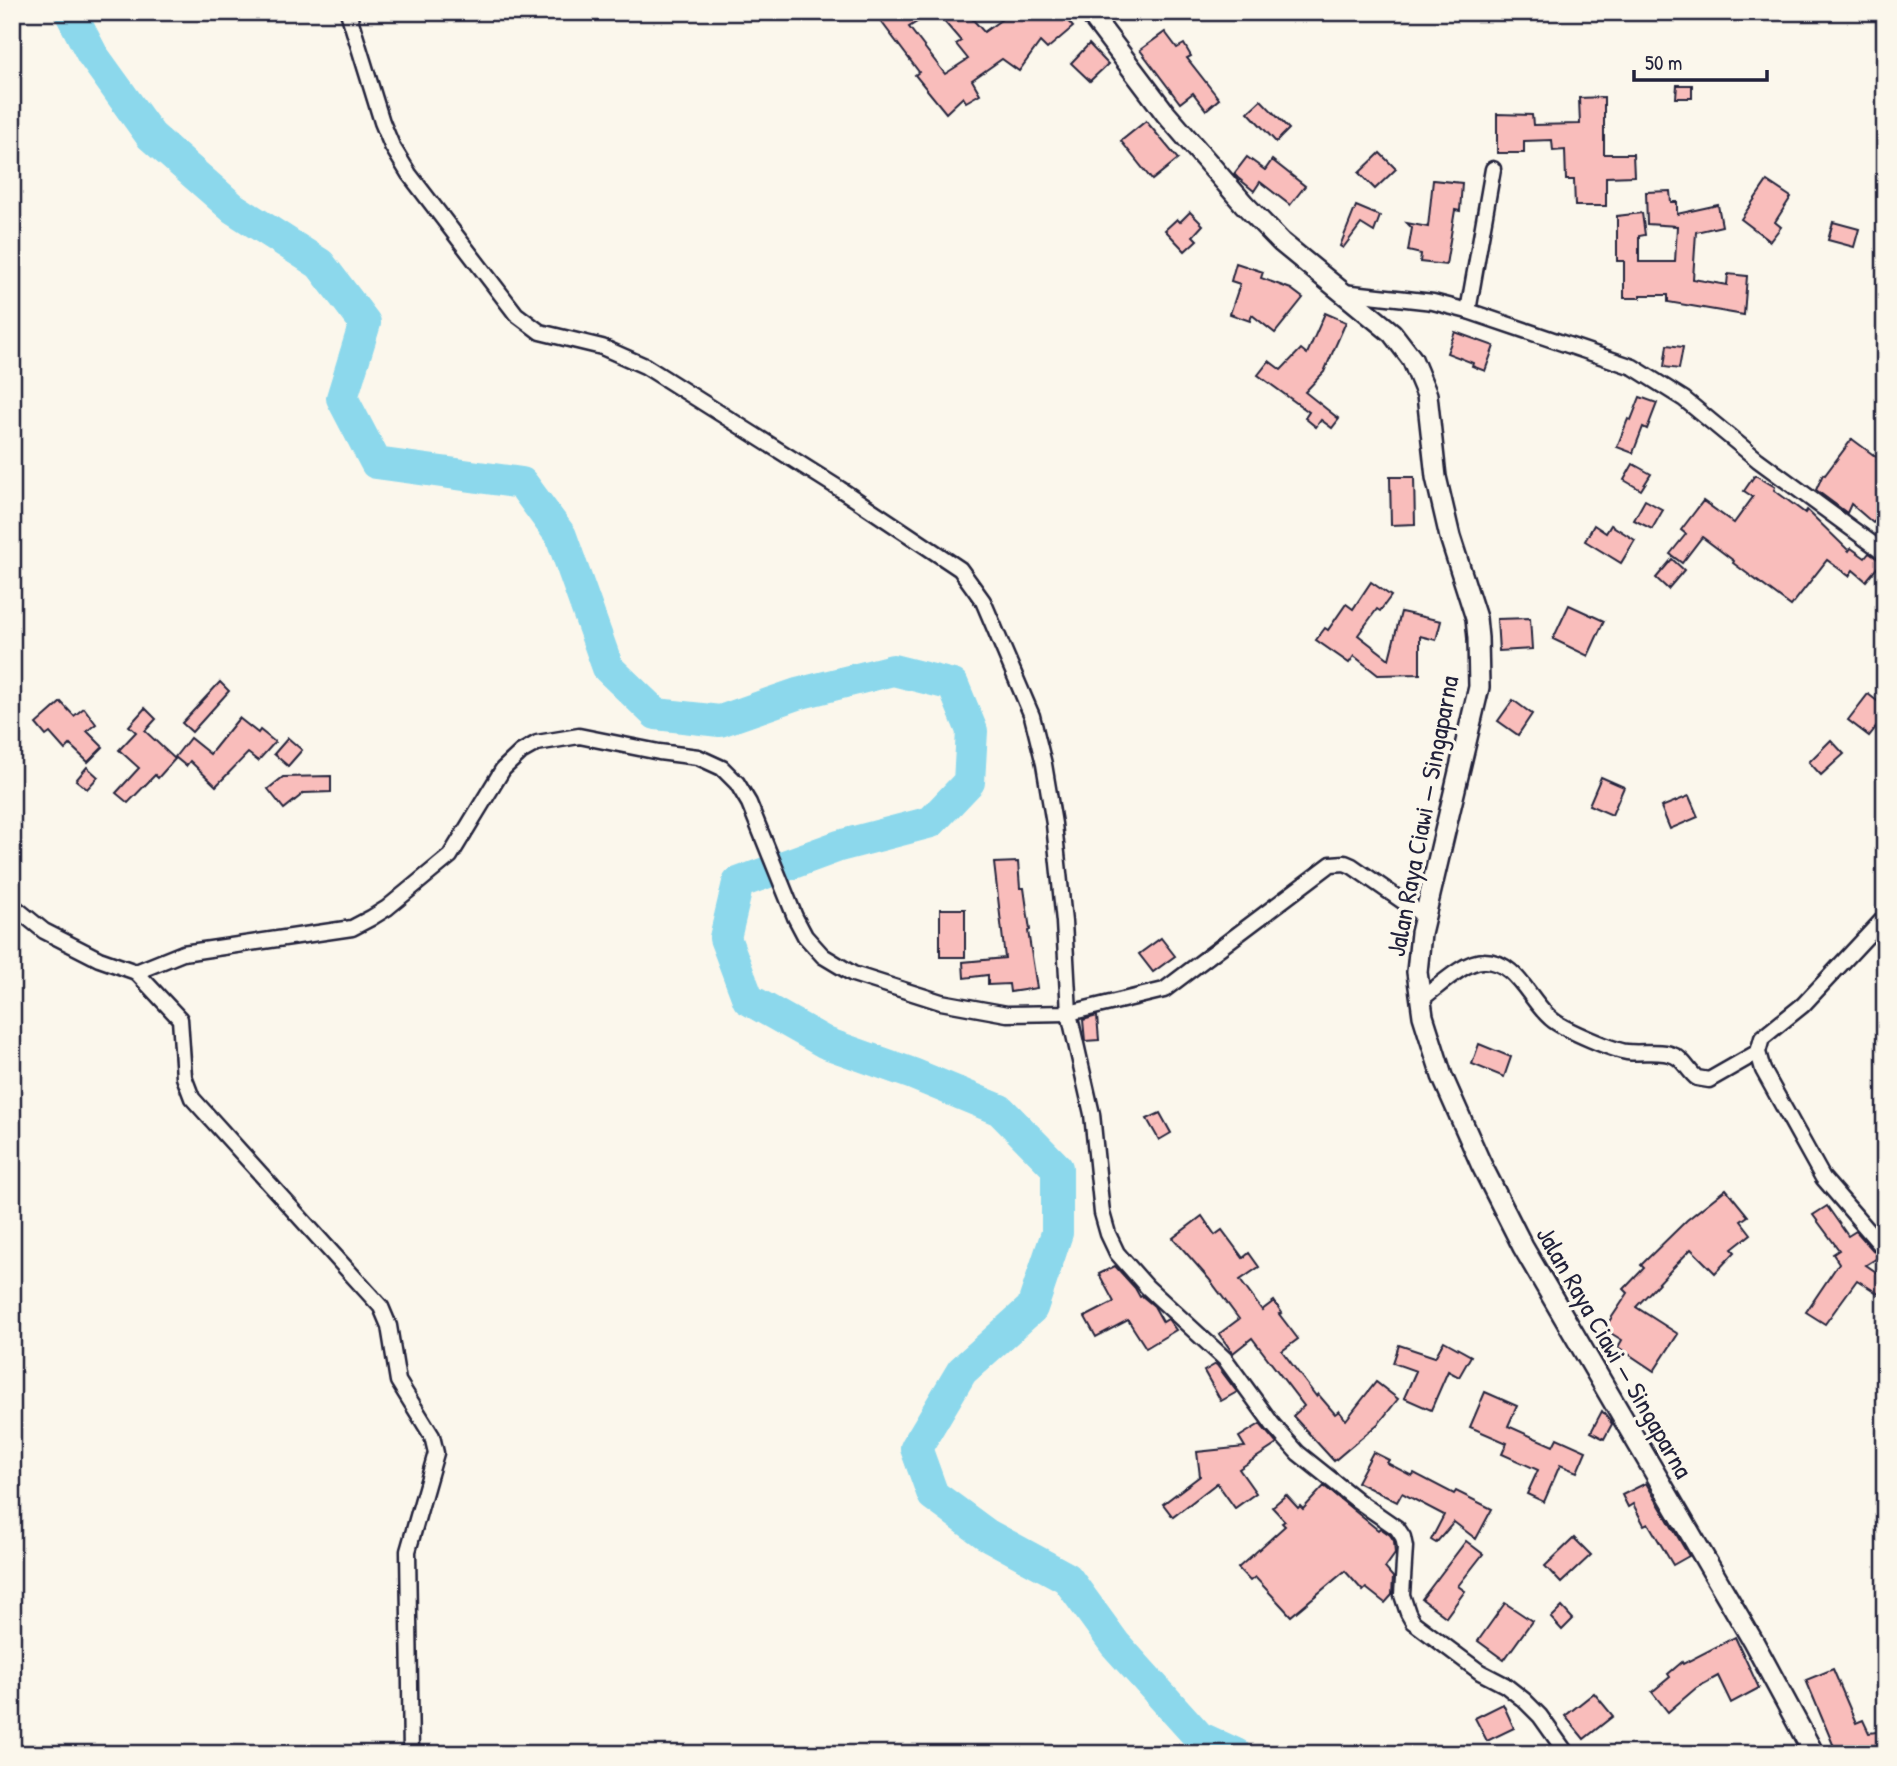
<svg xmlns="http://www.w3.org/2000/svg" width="1897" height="1766" font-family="'Patrick Hand',sans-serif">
<rect width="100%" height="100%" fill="#fbf7ec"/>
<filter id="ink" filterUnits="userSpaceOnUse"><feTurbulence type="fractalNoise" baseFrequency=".0143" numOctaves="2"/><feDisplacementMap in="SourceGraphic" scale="14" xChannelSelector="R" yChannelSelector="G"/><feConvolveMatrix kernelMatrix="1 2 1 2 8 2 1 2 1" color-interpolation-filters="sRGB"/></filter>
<g filter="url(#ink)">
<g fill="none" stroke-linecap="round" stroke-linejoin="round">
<polyline stroke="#8cd8ec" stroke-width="32" points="70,12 92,54 151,136 233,208 320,264 365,323 342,398 376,463 522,483 561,536 608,668 656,714 720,721 797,694 893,670 953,685 972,731 969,782 931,822 839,846 738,883 725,938 748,999 826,1043 913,1074 1000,1110 1057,1168 1057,1233 1032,1308 962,1371 916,1448 933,1495 986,1534 1067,1578 1115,1644 1199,1737 1236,1754"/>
</g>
<g fill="#f9bdbb" stroke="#22223b" stroke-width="2">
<polygon points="874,12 933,12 909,27 945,74 968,59 956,44 961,41 936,12 966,12 984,32 1012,12 1060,12 1073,27 1047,49 1040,42 1019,71 1002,59 972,80 980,94 966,102 963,97 946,113 915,75 919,72"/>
<polygon points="1165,32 1177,48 1184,44 1191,56 1187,58 1219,99 1206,110 1193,93 1180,103 1140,50"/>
<polygon points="1089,44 1108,64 1090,81 1071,63"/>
<polygon points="1677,85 1692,85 1692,98 1676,98"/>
<polygon points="1604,97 1604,154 1633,154 1634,176 1606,177 1606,206 1575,206 1574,180 1566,180 1565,150 1553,151 1552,140 1524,141 1524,153 1497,153 1497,114 1532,115 1533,125 1580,124 1579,98"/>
<polygon points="1261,100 1289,129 1276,142 1248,112"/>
<polygon points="1146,121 1178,159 1152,180 1121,141"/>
<polygon points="1380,153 1396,169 1375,189 1359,173"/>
<polygon points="1247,157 1265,170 1272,160 1305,186 1290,205 1260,182 1254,191 1238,178 1234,174"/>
<polygon points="1433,180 1462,183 1460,211 1455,210 1446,265 1420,262 1421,254 1408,251 1412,228 1407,223 1428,227"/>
<polygon points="1767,181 1791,197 1775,222 1781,227 1770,241 1741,219"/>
<polygon points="1670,191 1671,202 1677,202 1677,214 1718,205 1722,226 1696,232 1693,279 1727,285 1728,274 1747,276 1744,315 1668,302 1668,295 1640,295 1640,298 1624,298 1624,261 1617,261 1617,216 1642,213 1645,235 1639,236 1639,262 1675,262 1677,226 1647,224 1646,192"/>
<polygon points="1356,206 1380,216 1374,232 1361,224 1343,248 1340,246"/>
<polygon points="1190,212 1203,225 1193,236 1197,240 1185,251 1165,230 1177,219 1180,222"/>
<polygon points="1833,222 1859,229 1854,247 1828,240"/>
<polygon points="1236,263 1263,272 1261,278 1291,289 1303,298 1275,333 1252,315 1250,321 1230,314 1240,284 1231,281"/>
<polygon points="1325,313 1346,322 1324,372 1305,392 1339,419 1332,428 1321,420 1316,427 1305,418 1309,412 1258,375 1269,361 1281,370 1301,349 1307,354"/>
<polygon points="1455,332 1494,346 1485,371 1472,366 1473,363 1447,353"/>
<polygon points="1667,345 1683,347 1679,369 1664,367"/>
<polygon points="1640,397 1657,403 1647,429 1643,427 1633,453 1617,447 1628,419 1631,420"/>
<polygon points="1852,439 1879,459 1877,461 1885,468 1885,530 1875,521 1873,523 1851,504 1847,513 1816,490 1823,474 1825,475"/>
<polygon points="1633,464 1651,474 1641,490 1624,480"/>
<polygon points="1755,475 1775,487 1774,490 1805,513 1807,510 1849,551 1851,548 1865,558 1869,553 1882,562 1866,581 1853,570 1849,576 1827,560 1791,606 1733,563 1734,561 1702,537 1682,563 1670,554 1686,534 1681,530 1703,501 1734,523 1753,497 1744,491"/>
<polygon points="1390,477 1414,477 1415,524 1391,525"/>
<polygon points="1645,500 1663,510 1652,529 1634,520"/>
<polygon points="1594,525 1606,533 1611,525 1635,540 1621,563 1585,541"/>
<polygon points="1672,559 1684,570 1668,589 1656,578"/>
<polygon points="1371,582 1391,596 1380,611 1377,609 1358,635 1389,659 1401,612 1441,621 1436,640 1420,636 1420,674 1378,675 1354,656 1349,663 1316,640 1325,628 1328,630 1346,604 1353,609"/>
<polygon points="1569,605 1604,621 1588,656 1553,639"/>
<polygon points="1530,618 1532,649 1499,651 1497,619"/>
<polygon points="220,682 229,691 192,732 182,723"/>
<polygon points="1868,694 1885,707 1885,716 1869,736 1848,720"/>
<polygon points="1513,700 1532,714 1518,735 1498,721"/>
<polygon points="61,702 74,716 84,708 96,724 87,731 103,747 88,762 70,745 65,750 50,733 46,736 36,724"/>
<polygon points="145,708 156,719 145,731 175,759 158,778 155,775 128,803 116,793 139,768 119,750 136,732 129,726"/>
<polygon points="239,718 258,733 260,730 275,742 258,761 248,753 216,786 190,761 186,766 175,757 190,738 210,754"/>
<polygon points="288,738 302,750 288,766 274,754"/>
<polygon points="1831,740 1844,754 1821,775 1809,762"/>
<polygon points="87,767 98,777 87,789 76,780"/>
<polygon points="331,776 331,792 304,793 284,809 268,789 283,777"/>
<polygon points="1601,777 1624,787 1612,815 1589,805"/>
<polygon points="1689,796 1698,817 1670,829 1661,807"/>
<polygon points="1018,862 1020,888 1024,888 1030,930 1028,931 1037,988 1010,992 1009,984 988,985 988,975 964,978 963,962 1005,958 994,863"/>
<rect x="940" y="909" width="25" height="48"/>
<polygon points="1161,938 1175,956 1153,972 1139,954"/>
<polygon points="1097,1016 1099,1040 1085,1041 1083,1020"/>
<polygon points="1479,1044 1511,1057 1504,1077 1472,1064"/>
<polygon points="1160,1113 1171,1133 1159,1140 1147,1119"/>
<polygon points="1726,1189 1748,1216 1741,1221 1751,1234 1732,1249 1735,1252 1715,1273 1691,1249 1636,1307 1678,1334 1654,1371 1618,1347 1622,1340 1604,1329 1628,1293 1624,1289 1644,1268 1641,1265 1687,1220"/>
<polygon points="1827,1206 1848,1236 1856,1231 1879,1257 1866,1265 1885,1278 1885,1298 1857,1280 1825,1324 1806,1312 1839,1263 1833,1254 1839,1250 1813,1215"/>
<polygon points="1202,1216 1215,1235 1222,1230 1243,1258 1249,1253 1259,1267 1240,1280 1262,1310 1274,1301 1282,1313 1279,1314 1298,1339 1282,1351 1316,1396 1318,1394 1335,1414 1339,1411 1346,1420 1376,1382 1398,1399 1379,1423 1334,1461 1293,1416 1304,1406 1252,1338 1233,1353 1219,1334 1239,1319 1209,1279 1173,1238"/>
<polygon points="1115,1266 1135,1288 1140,1297 1142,1296 1154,1306 1163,1322 1168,1319 1176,1330 1146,1348 1128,1320 1096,1337 1085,1317 1114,1302 1099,1274"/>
<polygon points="1444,1341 1471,1356 1459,1377 1448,1371 1431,1410 1404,1398 1416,1371 1393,1363 1399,1345 1435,1357"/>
<polygon points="1216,1364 1237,1392 1221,1401 1204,1371"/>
<polygon points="1485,1392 1517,1406 1508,1426 1553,1446 1557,1438 1586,1451 1577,1472 1560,1465 1544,1502 1527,1494 1538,1470 1502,1454 1507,1443 1470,1427"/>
<polygon points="1602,1411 1612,1424 1604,1439 1591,1432"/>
<polygon points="1260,1424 1277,1444 1239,1469 1256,1493 1235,1508 1217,1483 1173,1517 1163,1504 1200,1476 1197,1452 1245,1447 1239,1437"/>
<polygon points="1373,1452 1389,1460 1387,1463 1412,1476 1414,1473 1454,1494 1456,1491 1492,1509 1476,1539 1454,1522 1436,1543 1431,1540 1444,1515 1402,1493 1397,1502 1357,1482"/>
<polygon points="1646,1483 1689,1556 1673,1565 1648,1523 1644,1525 1633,1504 1628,1507 1622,1495"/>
<polygon points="1324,1486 1378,1530 1380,1528 1390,1535 1394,1541 1395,1554 1385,1568 1393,1577 1392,1595 1385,1603 1366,1588 1363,1591 1345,1571 1291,1616 1255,1577 1250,1581 1238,1568 1285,1526 1282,1523 1285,1521 1272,1507 1286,1495 1298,1508 1300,1506 1303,1509"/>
<polygon points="1574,1538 1591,1555 1561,1583 1545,1566"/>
<polygon points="1466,1541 1483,1554 1458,1586 1465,1591 1446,1617 1422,1599"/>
<polygon points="1505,1603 1532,1621 1504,1660 1478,1641"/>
<polygon points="1562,1607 1573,1619 1562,1630 1551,1618"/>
<polygon points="1735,1637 1759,1688 1731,1703 1718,1676 1696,1688 1668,1712 1652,1692 1670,1677 1668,1674 1682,1662 1683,1664"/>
<polygon points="1833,1669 1856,1723 1863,1720 1869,1733 1885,1731 1885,1748 1864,1754 1837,1754 1806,1680"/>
<polygon points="1594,1693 1613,1716 1584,1739 1565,1716"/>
<polygon points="1503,1704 1514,1728 1487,1741 1475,1718"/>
</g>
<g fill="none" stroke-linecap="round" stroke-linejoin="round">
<g stroke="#22223b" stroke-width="19">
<g id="minor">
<polyline points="348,12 382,122 392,146 409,174 516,314 540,332 602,347 645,366 840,489 960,569 983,601 1032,716 1044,764 1054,824 1064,922 1069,1013 1092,1114 1102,1213 1108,1234 1117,1253 1147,1287 1225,1359 1273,1425 1298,1453 1358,1501 1397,1528 1403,1537 1405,1547 1402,1595 1408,1613 1413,1622 1480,1672 1505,1685 1524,1700 1540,1716 1567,1754"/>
<polyline points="1343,292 1433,302 1468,311 1633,367 1684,399 1758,460 1885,553"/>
<polyline points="1468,311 1493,169"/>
<polyline points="12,905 44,931 99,959 136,972 183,953 352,928 371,918 387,908 450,856 503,769 521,752 537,743 579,736 659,752 698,757 722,768 737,783 749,803 795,917 805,936 823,956 853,974 941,1002 1007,1014 1069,1013 1164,990 1331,864 1345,863 1352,866 1424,916"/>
<polyline points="1885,917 1803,1005 1762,1038 1758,1052 1763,1070 1823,1178 1885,1250"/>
<polyline points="136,972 180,1019 184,1077 192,1098 381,1307 389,1326 398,1381 432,1436 436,1453 408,1551 411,1754"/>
<path d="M1420 1000C1436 989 1464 961 1483 961 1518 960 1530 1004 1554 1021 1566 1030 1612 1050 1627 1052 1642 1054 1662 1049 1675 1056 1684 1060 1689 1072 1697 1078L1709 1080 1758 1052"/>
</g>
</g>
<g stroke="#22223b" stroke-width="24">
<polyline id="secondary" points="1089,12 1166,114 1244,204 1281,242 1392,333 1412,359 1427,395 1436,477 1450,537 1476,618 1478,638 1479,687 1421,933 1417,972 1423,1016 1442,1076 1481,1164 1523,1247 1753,1641 1814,1754"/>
</g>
<use href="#minor" stroke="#fbf7ec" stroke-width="14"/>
<use href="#secondary" stroke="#fbf7ec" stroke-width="19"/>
</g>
</g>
<g text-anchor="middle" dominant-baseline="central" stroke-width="7" stroke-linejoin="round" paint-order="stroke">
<g font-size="26" fill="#22223b" stroke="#fbf7ec">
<text transform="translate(1422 816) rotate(-79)">Jalan Raya Ciawi — Singaparna</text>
<text transform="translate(1615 1352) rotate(60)">Jalan Raya Ciawi — Singaparna</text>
</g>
</g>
<rect width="1897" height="1766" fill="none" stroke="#fbf7ec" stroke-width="42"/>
<rect x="21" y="21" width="1855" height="1724" fill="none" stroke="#22223b" stroke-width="2.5" filter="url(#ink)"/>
<path d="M1634 70v10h133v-10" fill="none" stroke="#22223b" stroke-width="3.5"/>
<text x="1645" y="70" font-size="21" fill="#22223b" stroke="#fbf7ec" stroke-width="5" paint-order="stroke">50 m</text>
</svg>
